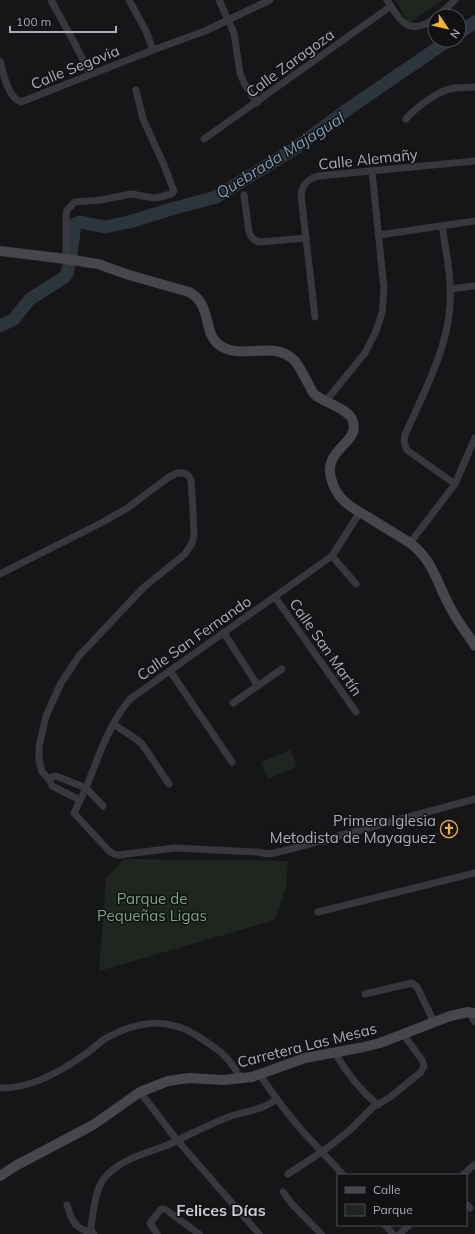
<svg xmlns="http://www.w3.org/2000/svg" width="475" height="1234" font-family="Mulish,sans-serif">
<rect width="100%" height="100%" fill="#161618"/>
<g fill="#1e261f">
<polygon points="395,0 443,0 409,23"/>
<polygon points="291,750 297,767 268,779 261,762"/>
<polygon points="124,859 288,861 286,887 275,920 99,971 106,878"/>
</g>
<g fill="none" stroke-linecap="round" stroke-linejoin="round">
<g stroke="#2c353c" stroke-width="13">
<polyline points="459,33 475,22"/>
<polyline points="71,255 75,224 80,222 105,227 129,222 168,210 216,197 294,149 348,109 449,40"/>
<polyline points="0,326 14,319 30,299 63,278 67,274 69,265"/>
</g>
<g stroke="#37383d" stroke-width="7">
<polyline points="51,0 75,44 90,74"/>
<polyline points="129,0 146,31 153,50"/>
<polyline points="219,0 234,33 240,73 244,83 257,103"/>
<path d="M387 0C401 22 409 37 435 18"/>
<polyline points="438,16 455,0"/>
<path d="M0 61C4 74 7 97 21 102L153 50 205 31 270 0"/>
<path d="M406 119C414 109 438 91 450 89 458 87 467 88 475 87"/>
<polyline points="204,139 391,6"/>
<path d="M244 195 249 232C251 238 254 241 260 242L306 238"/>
<path d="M442 226C446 252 452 279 450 305 448 348 422 396 405 435L404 442 407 450 455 484"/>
<polyline points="379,235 475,221"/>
<polyline points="66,259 66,214 67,210 75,202 101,200 131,194 154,198 160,197 171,194 174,191 164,165 143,119 136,90"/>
<polyline points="450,289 475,286"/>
<path d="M315 317 301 195C302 184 308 179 318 176L475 161"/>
<polyline points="325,402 365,353 376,331 382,313 384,289 372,171"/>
<polyline points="410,543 455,484 475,438"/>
<polyline points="332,556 356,584"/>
<polyline points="0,574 101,523 126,509 169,477 177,473 184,473 188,475 191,480 193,510 194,536 192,543 185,554 143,588 79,656 61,683 46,716 39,747 39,760 42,772 48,778 52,786 80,800"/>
<polyline points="275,597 356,712"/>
<polyline points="224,633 258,686"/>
<polyline points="170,671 232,762"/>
<polyline points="233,703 282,669"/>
<polyline points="113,724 136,739 142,744 169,784"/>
<polyline points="48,778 56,776 86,788 74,813 109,851 114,854 119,855 175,848 257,852 269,854 283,851 475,799"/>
<path d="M103 806 86 788C98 758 109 724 130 699L332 556 360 512"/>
<polyline points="318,912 475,873"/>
<polyline points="365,994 412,983 417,987 434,1022"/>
<polyline points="468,1012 475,1022"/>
<path d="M335 1053C346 1072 361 1091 378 1105"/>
<path d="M260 1075C274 1096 289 1116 305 1134 318 1148 331 1161 343 1175"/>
<path d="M0 1088C30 1089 60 1072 84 1055 92 1050 98 1043 106 1038 136 1022 165 1016 196 1035 218 1049 228 1055 241 1079"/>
<polyline points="140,1092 177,1140 259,1234"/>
<polyline points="288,1174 326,1149 350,1130 373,1107 389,1098 421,1072 424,1066 422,1060 403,1034"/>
<polyline points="463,1175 475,1164"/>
<polyline points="283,1192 292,1204 321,1234"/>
<polyline points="466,1204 470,1208"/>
<path d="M67 1205C72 1222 75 1228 92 1233"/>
<polyline points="385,1225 393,1234"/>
<path d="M94 1234 92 1233 91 1227C93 1213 95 1191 103 1180 118 1159 148 1153 170 1144 190 1134 210 1124 231 1116 246 1111 264 1110 276 1099"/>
<polyline points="157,1234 150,1223 161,1209 165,1209 199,1234"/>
<polyline points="400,1234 409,1225"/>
</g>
<g stroke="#45474d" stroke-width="10">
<path d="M0 251 66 259 98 264 129 275 189 292C212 304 203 332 218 344 240 362 272 339 294 360 300 366 309 386 314 394 324 403 347 408 352 419 363 444 320 448 332 481 334 488 338 495 343 500 350 507 359 512 368 517 382 526 396 534 410 543 433 560 437 583 450 607 457 621 467 633 475 646"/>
<polyline points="0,1176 17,1165 93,1125 140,1092 168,1081 189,1078 223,1080 252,1077 305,1058 364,1047 380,1043 450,1016 468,1012 475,1013"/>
</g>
</g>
<defs>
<g id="church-ring" transform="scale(0.9)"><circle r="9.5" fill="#111113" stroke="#f2b134" stroke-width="1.5"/><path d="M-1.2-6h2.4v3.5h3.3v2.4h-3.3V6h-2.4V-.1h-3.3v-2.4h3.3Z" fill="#f2b134"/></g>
</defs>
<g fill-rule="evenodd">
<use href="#church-ring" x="449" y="829"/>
</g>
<g text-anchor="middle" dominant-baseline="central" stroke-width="3" stroke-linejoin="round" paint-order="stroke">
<g font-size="15" fill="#a8adb8" stroke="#111113">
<text transform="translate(290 63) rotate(-36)">Calle Zaragoza</text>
<text transform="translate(75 67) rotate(-22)">Calle Segovia</text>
<text transform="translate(368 159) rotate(-6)">Calle Alemañy</text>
<text transform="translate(194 638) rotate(-35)">Calle San Fernando</text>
<text transform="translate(326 647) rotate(55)">Calle San Martín</text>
<text transform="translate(307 1045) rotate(-14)">Carretera Las Mesas</text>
</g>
<g font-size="15" fill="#a8adb8" stroke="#111113" text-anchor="end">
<text x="436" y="820">Primera Iglesia<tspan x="436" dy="17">Metodista de Mayaguez</tspan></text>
</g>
<g font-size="15" fill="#7fa381" stroke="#111113">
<text x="152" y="898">Parque de<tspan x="152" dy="17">Pequeñas Ligas</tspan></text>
</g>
<g font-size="16" font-style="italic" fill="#7f9bb3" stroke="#111113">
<text transform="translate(280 155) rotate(-32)">Quebrada Majagual</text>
</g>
<g font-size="16" font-weight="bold" fill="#c9ccd4" stroke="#111113">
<text x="221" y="1210">Felices Días</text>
</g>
</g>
<rect x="337" y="1174" width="130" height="52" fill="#111113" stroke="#4d4f55"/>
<rect x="345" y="1187" width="20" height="6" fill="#45474d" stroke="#4d4f55"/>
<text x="373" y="1194" font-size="12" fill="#a8adb8">Calle</text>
<rect x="345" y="1204" width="20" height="12" fill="#1e261f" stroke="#4d4f55"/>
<text x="373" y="1214" font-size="12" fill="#a8adb8">Parque</text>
<g transform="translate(447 28) rotate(125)"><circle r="19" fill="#111113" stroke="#4d4f55"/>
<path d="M0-3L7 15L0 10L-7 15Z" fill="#f2b134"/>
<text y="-6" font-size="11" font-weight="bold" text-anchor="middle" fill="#a8adb8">N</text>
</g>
<path d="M10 26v6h106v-6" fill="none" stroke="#a8adb8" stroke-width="2"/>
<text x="16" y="26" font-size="12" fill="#a8adb8" stroke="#111113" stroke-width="3" paint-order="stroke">100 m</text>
</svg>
